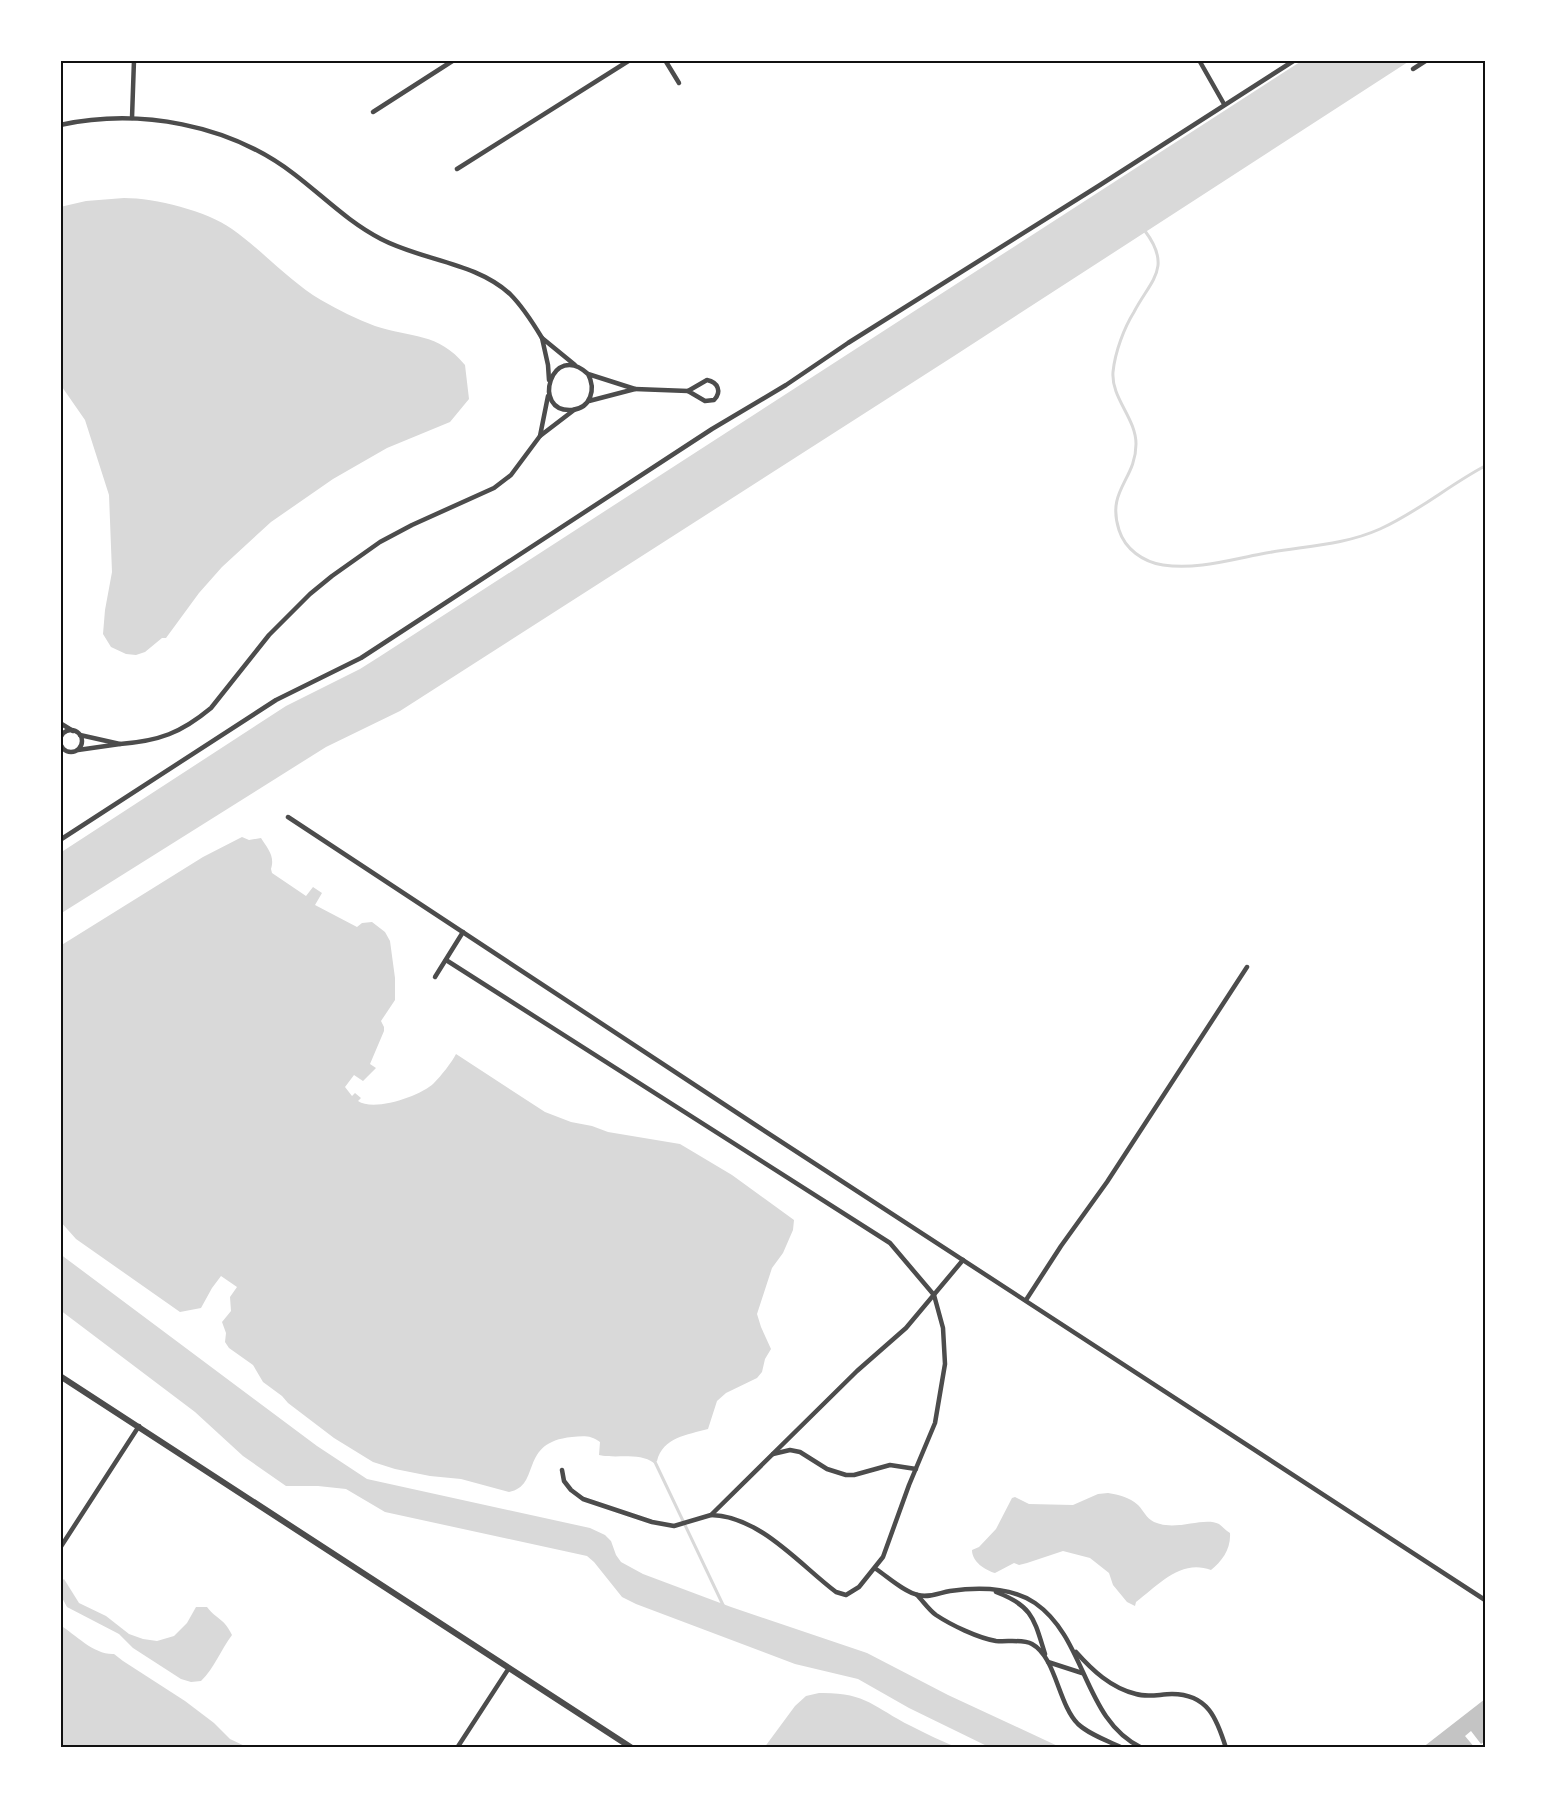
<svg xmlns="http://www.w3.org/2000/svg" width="1545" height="1808" font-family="'Roboto Condensed',sans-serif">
<rect width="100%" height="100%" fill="#fff"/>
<g fill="#d9d9d9">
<polygon points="1303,60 1411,60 954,356 400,711 326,747 60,914 60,853 286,706 360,669 379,657"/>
<path d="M124 198C155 198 207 211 232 229 263 251 289 281 321 300 338 310 357 319 375 326 411 338 438 332 465 365L469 399 450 422 387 448 333 479 271 522 222 567 199 593 166 638H162L145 652 136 655 126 654 111 647 103 634 105 610 112 572 109 495 85 420 60 384V207L86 201Z"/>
<path d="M242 837 249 840 261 838C268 849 275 856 271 869L272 873 306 896 313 887 322 893 315 905 357 927 362 923 372 922 385 932 390 941 395 978V1000L381 1021 384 1027V1031L370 1064 376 1068 363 1081 354 1075 345 1087 352 1096 355 1093 361 1098 358 1101C374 1112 421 1096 434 1083 441 1076 452 1062 456 1054L545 1112 571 1122 592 1126 608 1132 680 1144 732 1175 794 1220 793 1230 783 1253 772 1268 757 1314 761 1327 771 1349 765 1359 762 1372 757 1378 726 1393 717 1401 708 1429C687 1435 663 1437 657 1461L654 1463C639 1452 616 1459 599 1455L600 1442C591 1435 583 1436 572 1437 518 1442 542 1486 509 1492L461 1479 430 1476 395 1469 373 1462 334 1438 288 1403 282 1396 263 1382 253 1365 229 1348 225 1342 226 1333 222 1322 231 1311 230 1297 237 1287 221 1276 212 1288 201 1308 180 1312 76 1239 60 1221V946L203 857Z"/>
<polygon points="60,1254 317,1446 367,1479 590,1528 605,1535 611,1541 616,1555 621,1562 643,1574 731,1607 867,1653 948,1695 1062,1748 991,1748 909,1708 858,1679 795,1664 636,1604 622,1597 594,1562 587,1556 385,1512 346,1489 318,1486 286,1486 243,1456 195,1412 60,1310"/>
<path d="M1108 1493C1119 1495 1129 1497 1138 1505 1144 1511 1146 1518 1154 1522 1177 1532 1203 1516 1219 1524 1222 1526 1226 1531 1230 1533 1231 1549 1222 1561 1211 1570 1180 1559 1159 1585 1136 1602L1135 1606 1127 1602 1113 1585 1109 1573 1090 1558 1063 1551 1027 1563 1019 1565 1014 1563 995 1573C985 1570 972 1562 972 1550L979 1547 996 1529 1012 1498 1015 1497 1029 1504 1073 1505 1098 1494Z"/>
<path d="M64 1579 79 1603 106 1616 129 1634 143 1639 157 1641 174 1636 187 1623 196 1607H207C217 1620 224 1618 232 1635 220 1651 215 1667 201 1681L191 1682 181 1679 133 1648 119 1634 67 1607 60 1594V1582Z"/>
<path d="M60 1625C76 1635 94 1655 114 1654L123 1661 185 1701 214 1723 230 1739 249 1748H60Z"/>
<path d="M819 1693C866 1692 873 1707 911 1726 926 1734 942 1741 958 1748H764L795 1706 806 1696Z"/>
</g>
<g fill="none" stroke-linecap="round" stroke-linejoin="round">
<g stroke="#d9d9d9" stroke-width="3">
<path d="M1145 231C1173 268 1150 281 1134 312 1124 328 1115 352 1113 372 1111 398 1136 418 1136 444 1136 480 1106 490 1119 530 1125 549 1143 562 1163 565 1196 570 1229 560 1261 554 1302 546 1342 546 1380 529 1418 512 1449 485 1485 466"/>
<polyline points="655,1462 724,1607"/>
</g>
</g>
<polygon fill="#c4c4c4" points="1485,1699 1485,1741 1481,1744 1471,1731 1465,1736 1475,1748 1422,1748"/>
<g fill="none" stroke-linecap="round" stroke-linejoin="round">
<g stroke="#4c4c4c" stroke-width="4.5">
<polyline points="665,60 679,83"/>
<polyline points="1199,60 1224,104"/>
<polyline points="1413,69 1427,60"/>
<polyline points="373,112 454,60"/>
<polyline points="132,118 134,60"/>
<path d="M60 125C139 108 229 124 294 174 323 196 348 222 381 239 423 261 475 262 510 294 523 307 533 323 542 338"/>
<polyline points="457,169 630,60"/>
<path d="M588 374C596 389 591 408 572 410 530 413 552 340 588 374L635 389 589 401"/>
<polyline points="549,380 548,365 542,338 575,365"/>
<path d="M707 380C718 382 722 392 714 400L705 401 688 391Z"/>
<polyline points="635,389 688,391"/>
<polyline points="548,396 540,436 574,410"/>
<polyline points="60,723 73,731"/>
<circle cx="71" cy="741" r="11"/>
<path d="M120 744C159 741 181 733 211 708L269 635 310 594 332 576 380 542 412 525 494 488 511 475 540 436"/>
<polyline points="78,750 120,744 80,735"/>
<polyline points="288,817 754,1124 1485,1600"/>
<polyline points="60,840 276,700 361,658 712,429 786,385 848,343 1100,185 1295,60"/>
<path d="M446 960 890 1243 934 1295 943 1328 945 1364 935 1423 909 1485 883 1557 859 1587 846 1595 836 1592C800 1565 760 1516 711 1515"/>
<polyline points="435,977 463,932"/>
<polyline points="1026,1300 1061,1246 1107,1182 1247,967"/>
<polyline points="773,1454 790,1450 800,1452 827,1469 846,1475 854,1475 890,1465 916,1469"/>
<polyline points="562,1470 564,1481 571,1490 583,1499 652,1522 674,1526 711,1515 857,1371 906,1328 963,1260"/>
<polyline points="60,1548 139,1426"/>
<path d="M876 1569C888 1577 904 1592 918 1595 929 1598 939 1593 950 1591 978 1587 1011 1587 1035 1603 1087 1639 1083 1720 1142 1748"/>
<path d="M996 1592C1033 1606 1034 1619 1045 1654"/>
<path d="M917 1595C923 1601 929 1610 936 1615 951 1625 978 1638 996 1641 1007 1642 1023 1639 1032 1644 1056 1657 1058 1704 1078 1724 1090 1735 1108 1741 1123 1748"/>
<path d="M1076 1652C1092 1670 1111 1688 1136 1694 1148 1698 1160 1694 1172 1694 1208 1694 1217 1719 1226 1748"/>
<polyline points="1048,1662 1082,1673"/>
<polyline points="457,1748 509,1668"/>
</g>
<polyline stroke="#4c4c4c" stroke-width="6" points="60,1376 632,1748"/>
</g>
<rect width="1545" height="1808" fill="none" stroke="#ffffff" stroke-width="123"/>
<rect x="62" y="62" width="1422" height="1684" fill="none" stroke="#111" stroke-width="2"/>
</svg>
